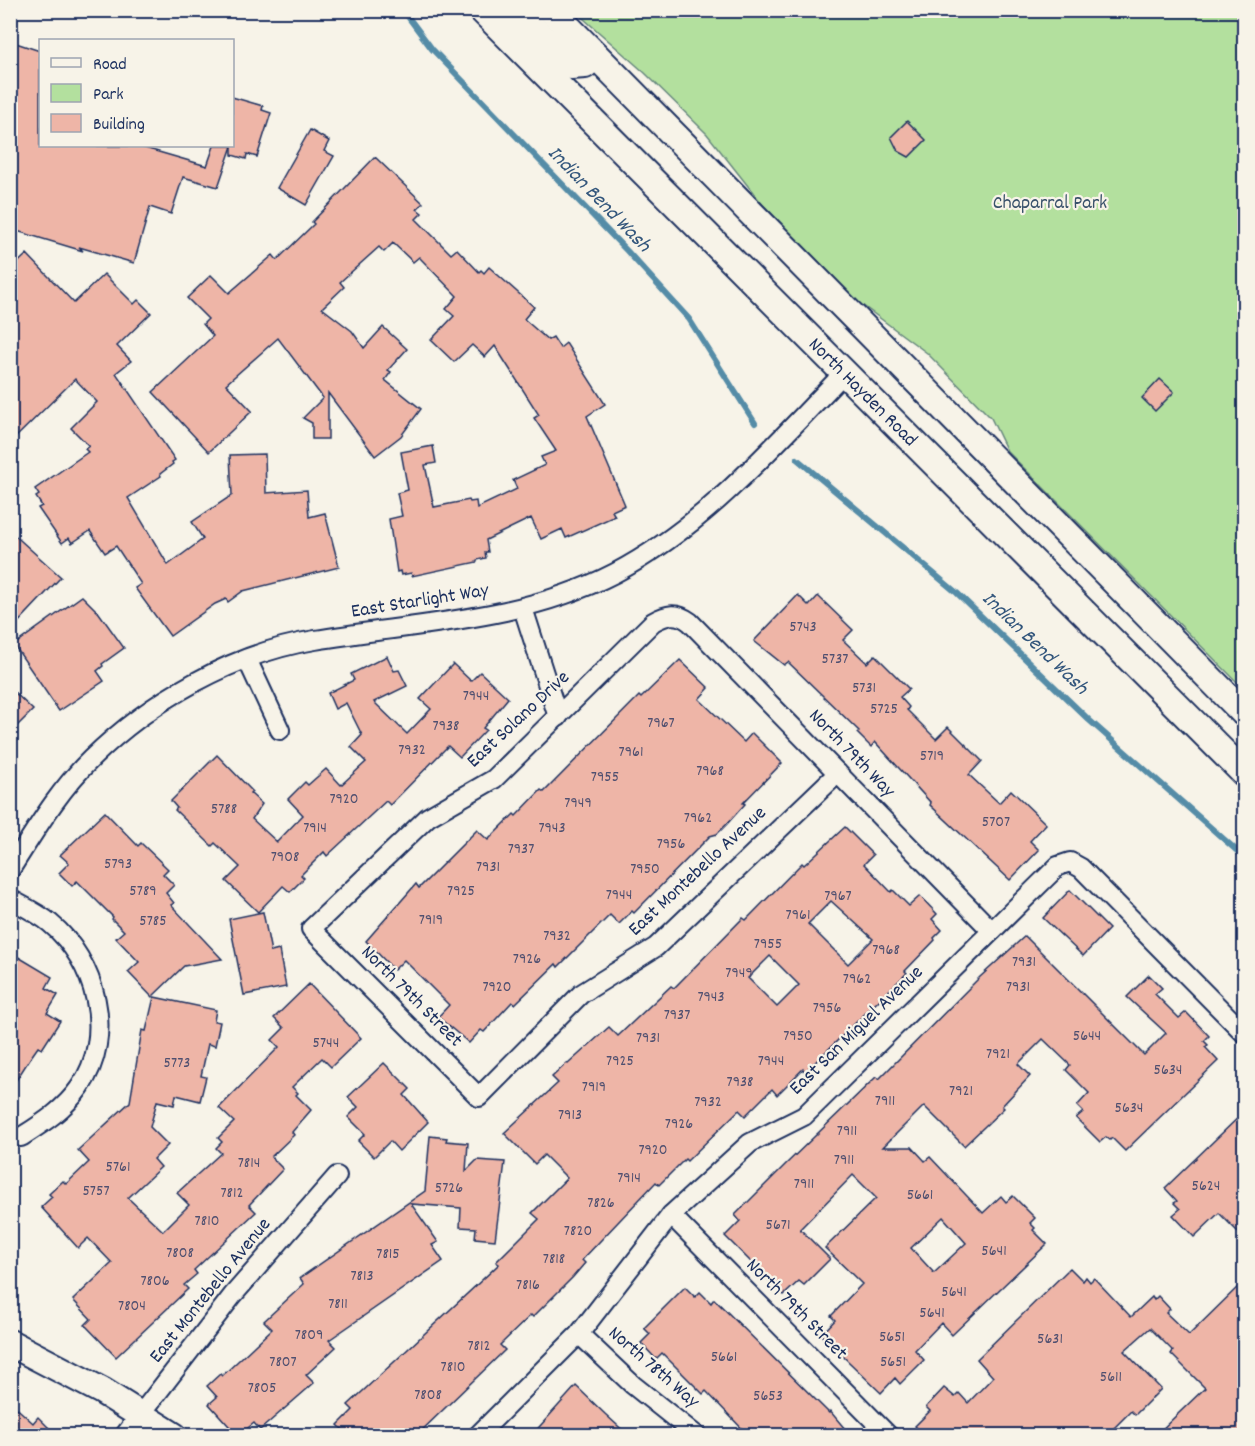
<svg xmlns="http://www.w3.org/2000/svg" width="1255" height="1446" font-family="Dekko,sans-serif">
<rect width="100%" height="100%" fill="#f7f3e8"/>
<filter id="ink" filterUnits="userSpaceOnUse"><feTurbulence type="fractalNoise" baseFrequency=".0167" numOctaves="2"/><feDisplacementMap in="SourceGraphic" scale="12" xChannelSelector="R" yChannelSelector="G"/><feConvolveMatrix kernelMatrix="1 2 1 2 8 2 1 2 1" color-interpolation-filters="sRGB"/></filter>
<g filter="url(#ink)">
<polygon fill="#b3e09e" stroke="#67887e" stroke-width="1.5" points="575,11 1244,11 1244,689 1007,451 991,418 927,353 858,302 763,205 707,134 645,73"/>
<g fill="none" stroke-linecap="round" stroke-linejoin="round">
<g stroke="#558ca7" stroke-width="6">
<polyline points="403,10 432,49 627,251 689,319 755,423"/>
<polyline points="797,459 957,593 1089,720 1244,857"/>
</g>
</g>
<g fill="#eeb5a7" stroke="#1b2f5e" stroke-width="1.5" fill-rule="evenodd">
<polygon points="10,41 40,51 40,146 138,146 207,166 214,146 232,146 218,187 183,177 171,214 150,207 134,263 79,247 83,251 10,229"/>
<polygon points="232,97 263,106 262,110 271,113 257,157 247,154 246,159 232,155"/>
<polygon points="907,121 926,140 909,157 898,151 891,137"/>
<polygon points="310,130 329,141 324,151 334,156 306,205 277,188"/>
<polygon points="375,157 423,203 417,209 422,213 416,219 451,254 457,249 479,272 481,270 484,273 489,267 534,307 524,319 548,340 553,337 560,348 566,343 605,404 587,416 625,505 612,511 615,516 566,538 562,529 541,539 531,518 486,540 488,552 485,552 486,558 477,560 477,562 412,576 411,573 401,575 400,571 397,572 389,519 402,516 397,493 408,490 401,452 433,446 436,463 425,465 434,507 469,500 470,502 476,501 477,508 517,489 513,480 545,465 541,457 556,451 534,418 539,415 495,346 485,357 472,345 454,362 431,340 454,316 446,309 457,296 419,257 413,262 393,243 384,252 379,247 340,282 344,287 322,308 352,331 364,348 383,327 407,349 388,370 391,372 385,380 421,409 401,436 375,456 328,393 328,439 312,439 312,423 303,418 323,398 278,338 226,384 252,411 209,452 153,392 213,336 203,324 208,319 187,298 211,275 229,293 273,255 277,260 314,224 312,222"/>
<polygon points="27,254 74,303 104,274 134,304 138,300 151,313 117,346 131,361 116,373 175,460 172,462 173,464 160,474 161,476 128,498 168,565 203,539 192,522 232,495 230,455 265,454 266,493 307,490 309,517 325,513 339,567 243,591 228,602 226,599 215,604 170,636 135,588 141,584 116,546 105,553 90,531 72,543 69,538 62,543 38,508 42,506 36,497 39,495 35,489 88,452 85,449 89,446 71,428 97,402 75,379 10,443 10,270"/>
<polygon points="1160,379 1174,392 1155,411 1142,398"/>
<polygon points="10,531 61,577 10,631"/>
<polygon points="798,595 809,606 818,596 853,630 843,640 867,663 875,655 909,689 900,697 909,707 907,710 936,739 948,727 982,761 969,775 999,803 1011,790 1046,824 1030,841 1039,850 1010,880 930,805 931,803 875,742 871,747 857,733 859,731 788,662 784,665 754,641"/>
<polygon points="82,596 99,613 124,648 102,664 103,666 97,671 104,681 59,711 14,645"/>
<polygon points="387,656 394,671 399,670 407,686 374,702 407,734 431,709 420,699 453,664 471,681 480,672 508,698 483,728 486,730 460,757 448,746 390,805 386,801 327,856 324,852 301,875 304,878 290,892 283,886 258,912 226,881 240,867 215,843 212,846 175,810 177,808 171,801 217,755 252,791 250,793 262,804 252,819 277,842 303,815 288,799 305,782 308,785 326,769 341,785 366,762 351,747 362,735 346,703 335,709 328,693 354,680 351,674"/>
<polygon points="680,660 709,688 699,699 744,742 752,733 782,763 743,803 745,804 727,824 717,834 710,836 634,913 632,911 619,924 610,915 558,967 556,964 515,1004 512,1002 484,1032 481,1030 469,1043 438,1017 449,1005 404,960 394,970 366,941 416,884 419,888 477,830 488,840 514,814 516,816 541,790 544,792 639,696 641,698"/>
<polygon points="10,688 33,710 10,733"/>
<polygon points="105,812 138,846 141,843 168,869 163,874 174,885 166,893 174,903 171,905 222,959 184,966 152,997 128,972 139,962 116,938 124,931 112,919 113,917 77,881 72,886 59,873 69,863 60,855"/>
<path d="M845 827 873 855 864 864 891 892 893 890 909 906 920 896 937 914 932 919 942 930 934 938 935 940 905 971 907 973 805 1072 803 1069 777 1095 772 1089 745 1116 739 1110 687 1161 685 1159 659 1185 656 1182 582 1260 585 1263 573 1277 533 1317 531 1315 500 1345 505 1350 416 1436H349L338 1425 353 1410 348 1405 499 1264 496 1262 539 1219 532 1213 567 1178 544 1155 535 1164 504 1133 558 1083 552 1077 567 1063 568 1064 609 1027 618 1036 671 986 674 988 743 918 746 920 802 863 804 865ZM831 901 873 939 848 964 808 924ZM770 956 799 985 777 1007 748 978Z"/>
<polygon points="1070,890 1109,929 1083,956 1043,918"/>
<polygon points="263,912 271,952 279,950 286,987 244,995 229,919"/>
<path d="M1025 936 1144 1055 1166 1033 1127 997 1149 975 1162 988 1155 994 1179 1018 1186 1012 1209 1036 1204 1041 1208 1045 1205 1047 1218 1061 1125 1151 1112 1138 1110 1140 1106 1137 1100 1142 1076 1118 1083 1112 1077 1106 1089 1093 1066 1070 1070 1065 1043 1039 1018 1064 1030 1076 1002 1106 1004 1108 964 1146 924 1106 883 1147H912L925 1161 930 1157 983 1213 1001 1196 1006 1202 1013 1196 1035 1218 1030 1223 1035 1228 1033 1230 1047 1244 952 1335 941 1323 915 1350 924 1360 900 1384 895 1378 881 1393 821 1335 835 1320 831 1316 862 1284 825 1248 876 1198 853 1175 800 1229 830 1259 804 1285 799 1281 784 1295 725 1236 740 1221 735 1215 786 1164 876 1077 879 1079 980 977ZM943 1217 966 1243 934 1273 911 1248Z"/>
<polygon points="10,952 52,977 46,988 58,995 47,1013 60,1021 42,1049 38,1047 31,1057 10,1090"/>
<polygon points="309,984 361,1038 331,1067 322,1058 292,1087 298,1093 296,1095 311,1110 292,1132 294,1135 271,1157 283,1169 249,1205 256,1212 194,1270 197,1274 184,1285 188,1289 116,1357 85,1325 91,1319 73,1300 112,1263 88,1238 78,1248 41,1207 52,1197 49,1194 63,1181 66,1184 89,1162 78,1150 130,1102 142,1030 146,1031 154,997 216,1010 214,1021 220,1022 215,1046 208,1044 201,1076 206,1077 200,1101 176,1095 174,1105 157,1101 150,1127 168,1145 154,1159 161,1167 128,1198 163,1231 189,1205 177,1193 221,1153 216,1148 222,1142 218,1138 234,1122 219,1108 279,1047 272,1040 284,1028 274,1018"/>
<polygon points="384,1063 410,1089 404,1095 428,1122 399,1151 390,1141 374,1157 358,1141 365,1134 348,1117 358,1107 348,1097"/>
<polygon points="1245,1111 1245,1239 1219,1213 1194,1237 1173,1215 1180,1209 1174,1203 1177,1201 1165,1188"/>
<polygon points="430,1136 447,1138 446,1141 468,1143 466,1171 477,1160 505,1162 495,1240 475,1238 476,1228 460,1227 461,1208 411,1204 438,1242 432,1245 443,1261 329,1340 336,1347 306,1375 314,1383 260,1430 254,1423 238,1436 209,1404 217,1397 207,1386 220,1374 222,1376 272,1329 264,1321 304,1284 300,1278 425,1191"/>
<polygon points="1070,1268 1083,1281 1086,1277 1090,1282 1094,1278 1131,1317 1152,1297 1154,1300 1158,1296 1170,1309 1166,1313 1189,1335 1245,1280 1245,1436 1155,1436 1205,1388 1171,1354 1173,1351 1150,1328 1124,1351 1161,1389 1135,1415 1131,1411 1106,1436 925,1436 915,1426 930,1411 926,1407 944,1388 955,1397 959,1393 968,1403 993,1377 977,1359"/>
<polygon points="685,1287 695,1297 700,1292 711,1303 714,1299 829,1413 830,1411 851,1436 749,1436 706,1391 703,1394 662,1353 656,1359 641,1343 650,1334 644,1328"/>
<polygon points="576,1386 605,1414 629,1436 531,1436"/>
<polygon points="10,1402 33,1423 38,1417 57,1436 10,1436"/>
</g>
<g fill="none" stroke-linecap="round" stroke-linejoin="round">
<g stroke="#1b2f5e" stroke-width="22">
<g id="street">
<polyline points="523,608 558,717"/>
<polyline points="247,659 280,730"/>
<path d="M838 773 656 947 581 994 479 1097 311 929 428 817 494 779 653 622C667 614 677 612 690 622L992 931"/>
<path d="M10 870C35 831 58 791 91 759 150 701 233 653 315 640 417 623 522 621 615 573 705 526 773 446 843 374"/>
<path d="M10 899C23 906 38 913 50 923 96 961 116 1035 80 1087 64 1110 43 1123 21 1137"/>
<polyline points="671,1215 889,1436"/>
<polyline points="579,1334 633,1385 697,1436"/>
<polyline points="124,1436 233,1295 337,1176"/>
<polyline points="477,1436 579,1334 671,1215 750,1143 804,1116 1058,866 1070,862 1081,868 1244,1033"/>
</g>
</g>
<g stroke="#1b2f5e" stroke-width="30">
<g id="secondary">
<polyline points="482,10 1244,773"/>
<polyline points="515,10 571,66 585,65 595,55"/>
<polyline points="551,10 1244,713"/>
<polyline points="10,1343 102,1391 174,1436"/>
</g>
</g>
<use href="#street" stroke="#f7f3e8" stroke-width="18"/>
<use href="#secondary" stroke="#f7f3e8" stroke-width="26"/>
</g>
</g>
<g text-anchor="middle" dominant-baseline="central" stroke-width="4.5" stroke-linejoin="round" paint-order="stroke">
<g font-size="16" fill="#505070">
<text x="803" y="627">5743</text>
<text x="835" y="659">5737</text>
<text x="864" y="688">5731</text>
<text x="476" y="696">7944</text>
<text x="884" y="709">5725</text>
<text x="661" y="723">7967</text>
<text x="446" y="726">7938</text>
<text x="412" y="750">7932</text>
<text x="631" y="752">7961</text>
<text x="932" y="756">5719</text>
<text x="710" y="771">7968</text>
<text x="605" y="777">7955</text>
<text x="344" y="799">7920</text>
<text x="578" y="803">7949</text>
<text x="224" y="809">5788</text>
<text x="698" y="818">7962</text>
<text x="996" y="822">5707</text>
<text x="315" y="828">7914</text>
<text x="552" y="828">7943</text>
<text x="671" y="844">7956</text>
<text x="521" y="849">7937</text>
<text x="285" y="857">7908</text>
<text x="118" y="864">5793</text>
<text x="488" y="867">7931</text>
<text x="645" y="869">7950</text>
<text x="143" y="891">5789</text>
<text x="461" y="891">7925</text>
<text x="619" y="895">7944</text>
<text x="838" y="896">7967</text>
<text x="798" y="915">7961</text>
<text x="431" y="920">7919</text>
<text x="153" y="921">5785</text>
<text x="557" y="936">7932</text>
<text x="768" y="944">7955</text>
<text x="886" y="950">7968</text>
<text x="527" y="959">7926</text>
<text x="1024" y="962">7931</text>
<text x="739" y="973">7949</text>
<text x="857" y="979">7962</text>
<text x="497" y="987">7920</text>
<text x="1018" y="987">7931</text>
<text x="711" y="997">7943</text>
<text x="827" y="1008">7956</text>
<text x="677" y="1015">7937</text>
<text x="798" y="1036">7950</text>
<text x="1087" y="1036">5644</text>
<text x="648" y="1038">7931</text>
<text x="326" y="1043">5744</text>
<text x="998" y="1054">7921</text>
<text x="620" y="1061">7925</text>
<text x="771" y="1061">7944</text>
<text x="177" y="1063">5773</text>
<text x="1168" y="1070">5634</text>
<text x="740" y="1082">7938</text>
<text x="594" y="1087">7919</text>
<text x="961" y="1091">7921</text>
<text x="885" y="1101">7911</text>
<text x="708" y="1102">7932</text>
<text x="1129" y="1108">5634</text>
<text x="570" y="1115">7913</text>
<text x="679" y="1124">7926</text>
<text x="847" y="1131">7911</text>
<text x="653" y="1150">7920</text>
<text x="844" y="1160">7911</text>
<text x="249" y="1163">7814</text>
<text x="118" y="1167">5761</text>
<text x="629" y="1178">7914</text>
<text x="804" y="1184">7911</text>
<text x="1206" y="1186">5624</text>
<text x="449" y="1188">5726</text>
<text x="96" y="1191">5757</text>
<text x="232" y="1193">7812</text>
<text x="920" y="1195">5661</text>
<text x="601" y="1203">7826</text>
<text x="207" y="1221">7810</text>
<text x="778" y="1225">5671</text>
<text x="578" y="1231">7820</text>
<text x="994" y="1251">5641</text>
<text x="180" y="1253">7808</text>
<text x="388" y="1254">7815</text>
<text x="554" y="1259">7818</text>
<text x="362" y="1276">7813</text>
<text x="155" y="1281">7806</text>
<text x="528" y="1285">7816</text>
<text x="954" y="1292">5641</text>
<text x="338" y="1304">7811</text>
<text x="132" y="1306">7804</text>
<text x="932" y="1313">5641</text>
<text x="309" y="1335">7809</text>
<text x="892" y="1337">5651</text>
<text x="1050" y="1339">5631</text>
<text x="479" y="1346">7812</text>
<text x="724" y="1357">5661</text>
<text x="283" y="1362">7807</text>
<text x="893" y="1362">5651</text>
<text x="453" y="1367">7810</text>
<text x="1111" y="1377">5611</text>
<text x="262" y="1388">7805</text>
<text x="428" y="1395">7808</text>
<text x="768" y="1396">5653</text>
</g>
<g font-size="20" fill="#39526b" stroke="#f7f3e8">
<text x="1050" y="204">Chaparral Park</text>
</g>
<g font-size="20" fill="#1b2f5e" stroke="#f7f3e8">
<text transform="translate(862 393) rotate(45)">North Hayden Road</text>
<text transform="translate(420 602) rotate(-9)">East Starlight Way</text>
<text transform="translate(519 720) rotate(-43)">East Solano Drive</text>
<text transform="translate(851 754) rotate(46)">North 79th Way</text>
<text transform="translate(698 872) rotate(-43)">East Montebello Avenue</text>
<text transform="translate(411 997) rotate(45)">North 79th Street</text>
<text transform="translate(857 1031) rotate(-44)">East San Miguel Avenue</text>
<text transform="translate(211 1291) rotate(-51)">East Montebello Avenue</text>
<text transform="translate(796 1310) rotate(45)">North 79th Street</text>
<text transform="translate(653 1368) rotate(41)">North 78th Way</text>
</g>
<g font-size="21" font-style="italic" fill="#33567c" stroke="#f7f3e8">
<text transform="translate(598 200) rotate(46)">Indian Bend Wash</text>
<text transform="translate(1034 644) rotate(44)">Indian Bend Wash</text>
</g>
</g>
<rect width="1255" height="1446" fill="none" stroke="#f7f3e8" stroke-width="36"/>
<rect x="18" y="18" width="1219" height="1410" fill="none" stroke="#1b2f5e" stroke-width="2" filter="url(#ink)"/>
<rect x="39" y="39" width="195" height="108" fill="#f7f3e8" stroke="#9fa5b1" stroke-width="1.5"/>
<rect x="51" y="58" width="30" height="9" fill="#f7f3e8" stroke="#9fa5b1" stroke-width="1.5"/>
<text x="93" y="69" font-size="18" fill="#1b2f5e">Road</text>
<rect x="51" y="84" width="30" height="18" fill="#b3e09e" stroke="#9fa5b1" stroke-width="1.5"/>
<text x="93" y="99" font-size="18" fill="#1b2f5e">Park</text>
<rect x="51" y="114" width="30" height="18" fill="#eeb5a7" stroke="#9fa5b1" stroke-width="1.5"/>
<text x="93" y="129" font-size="18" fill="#1b2f5e">Building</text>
</svg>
